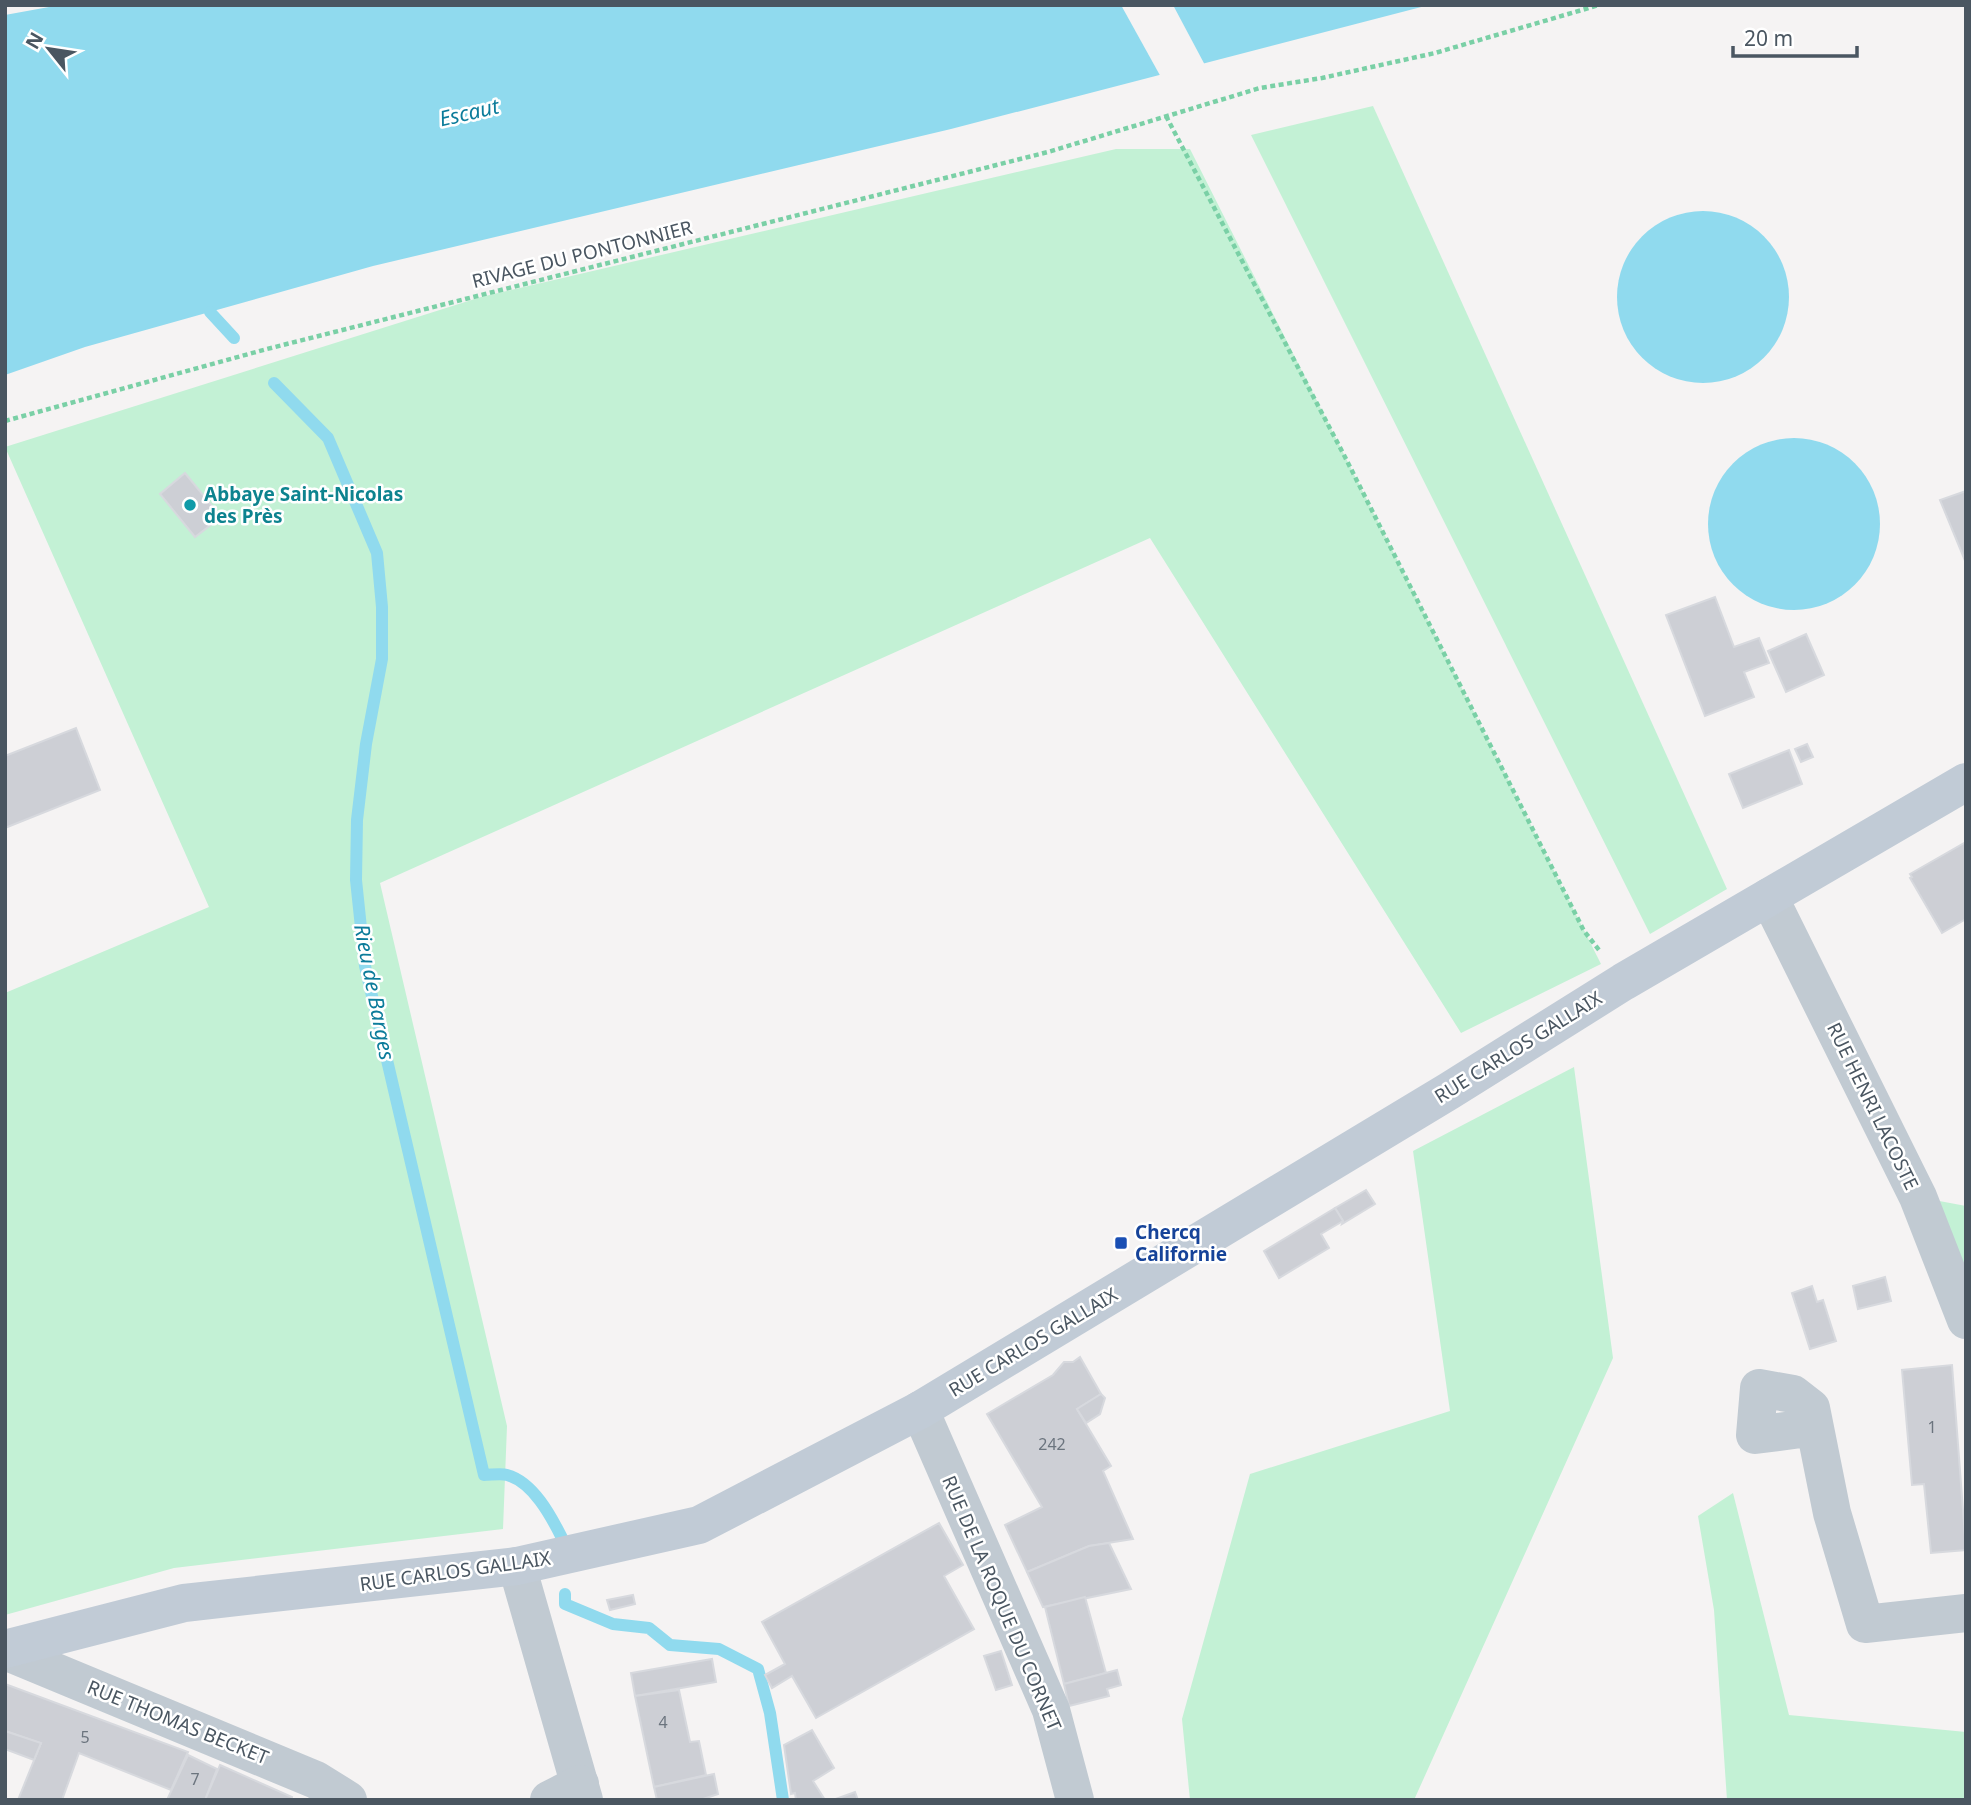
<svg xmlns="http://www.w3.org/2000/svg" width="1971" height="1805" font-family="'Noto Sans',sans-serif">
<rect width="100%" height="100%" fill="#f5f3f3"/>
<g fill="#c3f1d5">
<polygon points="1373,106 1727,889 1650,934 1251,135"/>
<polygon points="1116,149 1190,149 1601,964 1461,1033 1150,538 380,883 507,1426 503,1529 174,1568 5,1615 5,993 209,907 5,447 481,297"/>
<polygon points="1574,1067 1613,1358 1414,1800 1190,1800 1182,1719 1250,1474 1450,1411 1413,1151"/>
<polygon points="1918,1197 1966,1206 1966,1320"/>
<polygon points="1733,1493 1789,1715 1966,1732 1966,1800 1727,1800 1714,1610 1698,1516"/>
</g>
<g fill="#90daee">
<polygon points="60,5 1429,5 951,129 373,266 85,347 5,375 5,15"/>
<circle cx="1703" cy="297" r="86"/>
<circle cx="1794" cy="524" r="86"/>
</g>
<polygon fill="#f5f3f3" points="1121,5 1173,5 1206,67 1162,79"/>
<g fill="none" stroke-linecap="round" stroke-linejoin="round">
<g stroke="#90daee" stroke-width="12">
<polyline points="210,312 234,338"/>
<path d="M274 383 328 438 377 553 382 607V659L366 744 357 820 356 880 365 966 484 1475C491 1475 501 1473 507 1475 533 1482 551 1516 562 1538"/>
<polyline points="565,1594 565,1604 613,1624 649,1628 670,1645 719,1649 758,1669 770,1713 783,1800"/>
</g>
</g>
<g fill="#cdcfd5" stroke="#d7d9de" stroke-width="2">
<polygon points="185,473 221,517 195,537 160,494"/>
<polygon points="1966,491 1966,563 1940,500"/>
<polygon points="1715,597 1734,647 1759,638 1769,663 1744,672 1754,697 1705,716 1666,615"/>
<polygon points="1806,634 1824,675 1786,692 1768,651"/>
<polygon points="76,728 100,790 5,828 5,756"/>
<polygon points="1807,744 1813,757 1801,762 1795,749"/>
<polygon points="1789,750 1802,784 1743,808 1729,774"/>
<polygon points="1966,842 1966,919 1942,933 1910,878 1912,877 1910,874"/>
<polygon points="1366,1190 1375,1204 1342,1224 1343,1221 1335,1208"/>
<polygon points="1335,1208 1343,1221 1321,1234 1329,1248 1279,1278 1264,1251"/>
<polygon points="1885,1277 1891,1301 1858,1309 1853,1286"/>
<polygon points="1812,1286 1817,1302 1823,1300 1836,1341 1810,1349 1792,1293"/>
<polygon points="1080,1357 1101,1394 1077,1409 1111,1466 1103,1471 1133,1539 1089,1546 1027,1572 1005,1525 1042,1507 987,1414 1053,1375 1064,1362 1073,1362"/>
<polygon points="1952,1365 1966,1550 1931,1553 1924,1484 1912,1485 1902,1370"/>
<polygon points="1101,1394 1105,1398 1100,1414 1086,1423 1077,1409"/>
<polygon points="939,1523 963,1565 944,1576 974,1629 816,1718 792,1676 772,1688 765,1675 785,1664 762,1622"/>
<polygon points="1109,1543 1131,1589 1043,1607 1027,1572 1089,1546"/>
<polygon points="633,1595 635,1604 610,1610 607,1600"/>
<polygon points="1085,1597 1106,1673 1064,1684 1045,1607"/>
<polygon points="1001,1651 1012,1685 996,1690 984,1656"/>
<polygon points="712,1659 716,1682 635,1696 631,1673"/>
<polygon points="1117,1670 1121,1685 1107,1689 1109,1696 1069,1706 1064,1684"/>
<polygon points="5,1684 188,1752 171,1790 79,1753 62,1800 18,1800 41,1743 5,1731"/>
<polygon points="679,1690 690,1742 699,1741 706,1775 654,1787 635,1696"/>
<polygon points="812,1730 834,1768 813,1781 825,1800 796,1800 795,1793 791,1794 784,1745"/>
<polygon points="5,1731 41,1743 34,1760 5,1749"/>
<polygon points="188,1755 217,1769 205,1800 167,1800"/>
<polygon points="220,1765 292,1797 291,1800 205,1800"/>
<polygon points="714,1774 718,1794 700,1800 657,1800 654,1787"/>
<polygon points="855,1792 858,1800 833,1800"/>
</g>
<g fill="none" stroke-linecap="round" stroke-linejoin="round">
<g stroke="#7ad0a6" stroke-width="4.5" stroke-dasharray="5 3.5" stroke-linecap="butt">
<polyline points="1166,116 1345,457 1584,931 1599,950"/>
<polyline points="5,421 267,349 1048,152 1260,88 1322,78 1435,53 1599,5"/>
</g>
<g stroke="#c1cad2" stroke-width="38">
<polyline points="1769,897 1918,1197 1966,1320"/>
<polyline points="920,1410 1051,1710 1075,1800"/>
<polyline points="1814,1433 1801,1429 1755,1435 1759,1388 1793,1394 1811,1408 1832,1513 1865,1624 1966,1613"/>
<polyline points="517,1566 584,1800"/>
<polyline points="5,1651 316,1780 348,1800"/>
<polyline points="549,1800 580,1784"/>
</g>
<polyline stroke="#c1cbd6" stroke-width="38" points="5,1649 184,1603 517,1566 699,1525 920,1410 1449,1091 1623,982 1966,782"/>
</g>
<circle fill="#0f9aa8" stroke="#fff" stroke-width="2.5" cx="190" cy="505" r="7"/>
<rect fill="#1a4fb4" stroke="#fff" stroke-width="2.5" x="1114" y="1236" width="14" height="14" rx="3.5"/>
<g text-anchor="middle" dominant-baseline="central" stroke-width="5" stroke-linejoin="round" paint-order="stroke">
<g font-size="16" fill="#6b747e">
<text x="1932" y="1427">1</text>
<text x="1052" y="1444">242</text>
<text x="663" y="1722">4</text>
<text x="85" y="1737">5</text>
<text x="195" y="1779">7</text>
</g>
<g font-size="19" fill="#4a5661" stroke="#fff">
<text transform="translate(582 254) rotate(-14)">RIVAGE DU PONTONNIER</text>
<text transform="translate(1518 1047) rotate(-32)">RUE CARLOS GALLAIX</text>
<text transform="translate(1873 1106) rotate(64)">RUE HENRI LACOSTE</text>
<text transform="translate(1033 1342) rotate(-31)">RUE CARLOS GALLAIX</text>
<text transform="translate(455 1571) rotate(-8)">RUE CARLOS GALLAIX</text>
<text transform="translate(1002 1603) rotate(67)">RUE DE LA ROQUE DU CORNET</text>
<text transform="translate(178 1722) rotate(22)">RUE THOMAS BECKET</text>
</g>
<g font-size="19" font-weight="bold" fill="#0d838f" stroke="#fff" text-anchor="start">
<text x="204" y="494">Abbaye Saint-Nicolas<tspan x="204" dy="22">des Près</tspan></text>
</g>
<g font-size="19" font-weight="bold" fill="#164399" stroke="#fff" text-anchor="start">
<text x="1135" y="1232">Chercq<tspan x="1135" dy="22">Californie</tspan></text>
</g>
<g font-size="21" font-style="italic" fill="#0c7c9b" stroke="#fff">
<text transform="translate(469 112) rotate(-13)">Escaut</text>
<text transform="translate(375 992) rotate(79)">Rieu de Barges</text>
</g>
</g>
<rect width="1971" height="1805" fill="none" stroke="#4a5661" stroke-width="14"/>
<g transform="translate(49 49) rotate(300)" stroke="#ffffff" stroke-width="5" paint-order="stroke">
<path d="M0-5L12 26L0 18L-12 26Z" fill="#4a5661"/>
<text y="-10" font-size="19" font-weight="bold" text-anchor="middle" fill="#4a5661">N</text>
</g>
<path d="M1733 46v10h124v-10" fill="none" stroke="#4a5661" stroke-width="3.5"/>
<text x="1744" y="46" font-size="21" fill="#4a5661" stroke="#ffffff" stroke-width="5" paint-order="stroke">20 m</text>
</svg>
